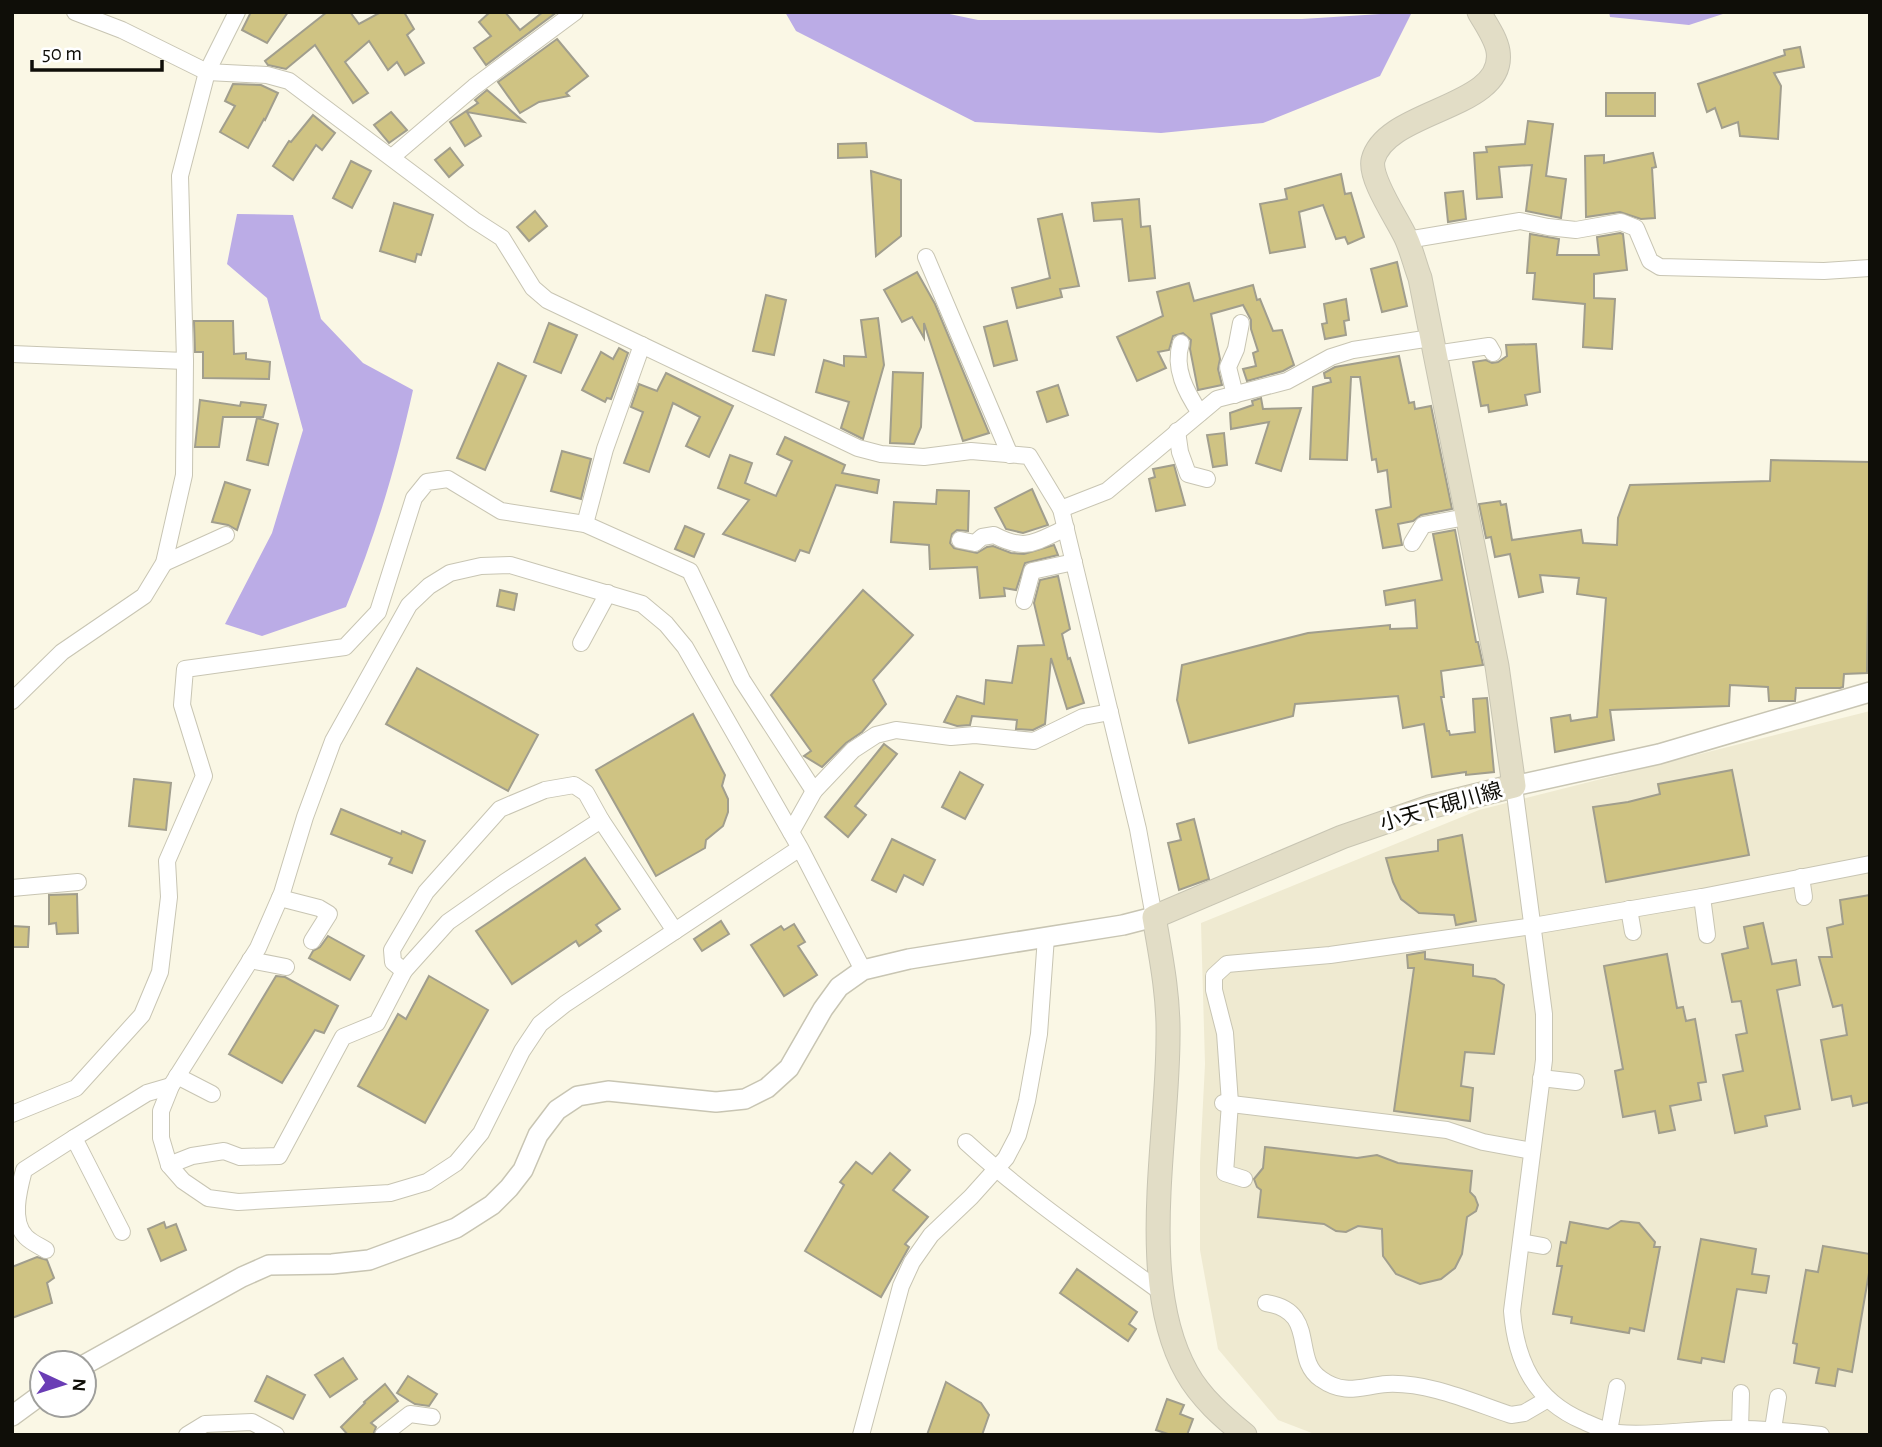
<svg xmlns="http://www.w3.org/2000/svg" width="1882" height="1447" font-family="'Alegreya Sans','Noto Sans JP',sans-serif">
<rect width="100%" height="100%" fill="#faf7e5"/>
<polygon fill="#efead1" points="1870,711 1870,1435 1317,1435 1278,1420 1218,1349 1200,1250 1200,1162 1205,1064 1201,923 1479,810"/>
<g fill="#bbace6">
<polygon points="785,12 940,12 978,20 1302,19 1412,12 1380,76 1263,123 1161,133 975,122 796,31"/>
<polygon points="1609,12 1729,12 1689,25 1610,17"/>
<path d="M237 214 293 215 321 319 363 363 413 390C396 467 376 534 346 607L262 636 225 624 272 533 303 430 267 298 227 264Z"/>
</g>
<g fill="#cfc383" stroke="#a19e8d" stroke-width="2">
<polygon points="251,12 288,12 267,43 242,30"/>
<polygon points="327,12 350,12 359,24 381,12 404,12 414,29 407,35 424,63 405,75 397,62 388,70 369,41 345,62 368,93 353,103 315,45 286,69 268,65 265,61"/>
<polygon points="490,12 505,12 520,30 543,12 557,12 486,65 474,48 491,36 479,22"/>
<polygon points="557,39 588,76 566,93 569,96 539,102 520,113 498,82"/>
<polygon points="1800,47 1804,67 1774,73 1781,86 1778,139 1740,136 1738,122 1722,128 1715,108 1707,112 1698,84 1785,55 1784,50"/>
<polygon points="233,84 261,85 278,93 265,120 264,119 248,148 220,132 235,106 225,101"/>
<polygon points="487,90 524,122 467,112 481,136 465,146 450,122 478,103 475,100"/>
<rect x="1606" y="93" width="49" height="23"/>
<polygon points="391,112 407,130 389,143 374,125"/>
<polygon points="313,115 335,133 322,150 316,145 293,180 273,166 289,141 291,142"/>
<polygon points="1528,121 1553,124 1546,176 1566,179 1561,218 1526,211 1532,165 1499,167 1502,197 1477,199 1474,153 1487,152 1486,147 1525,144"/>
<polygon points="866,143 867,157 838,158 838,144"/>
<polygon points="450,148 463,165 449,177 435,160"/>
<polygon points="1653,153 1656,167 1652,168 1655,218 1641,219 1620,212 1586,217 1585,156 1604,155 1604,163"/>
<polygon points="351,161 371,171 352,208 333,198"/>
<polygon points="871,171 901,180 901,236 876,256"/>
<polygon points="1341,174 1345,194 1351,193 1364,237 1348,244 1345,237 1336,239 1323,205 1299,212 1305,247 1270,253 1260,204 1287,199 1285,189"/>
<polygon points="1463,191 1466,219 1448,222 1445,193"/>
<polygon points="1139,199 1141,227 1150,226 1155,278 1129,281 1122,219 1094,221 1092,203"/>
<polygon points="394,203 433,215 421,255 417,254 415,262 380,251"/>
<polygon points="535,211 547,226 529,241 517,227"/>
<polygon points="1062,214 1079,286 1060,289 1062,297 1017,308 1012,288 1050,278 1038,219"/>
<polygon points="1620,233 1623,234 1627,270 1594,274 1594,298 1615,299 1612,349 1583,347 1585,304 1533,299 1535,273 1527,273 1530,234 1559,239 1557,255 1599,255 1597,237"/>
<polygon points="1397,262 1407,306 1382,312 1371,269"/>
<polygon points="917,272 935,304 989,433 963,441 924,323 924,338 912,317 902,322 884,290"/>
<polygon points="1189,283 1194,301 1253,285 1257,300 1260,299 1273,331 1282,330 1294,365 1283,371 1247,381 1243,369 1256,366 1253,353 1258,351 1251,329 1251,320 1243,305 1211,314 1220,359 1218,369 1222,385 1198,390 1190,349 1191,340 1183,333 1173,336 1169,350 1158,352 1166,368 1137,381 1117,337 1163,316 1157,292"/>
<polygon points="766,295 786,300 774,355 753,351"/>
<polygon points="1346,299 1349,320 1344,321 1346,335 1325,339 1322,324 1327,323 1324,304"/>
<polygon points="878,318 884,365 863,439 841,428 849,402 816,392 824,360 844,366 844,356 866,357 861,320"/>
<polygon points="194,321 233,321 234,354 246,353 246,359 270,362 269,379 203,378 203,352 195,352"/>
<polygon points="1007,321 1017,360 994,366 984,327"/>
<polygon points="549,323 577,335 561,373 534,362"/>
<polygon points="1536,344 1540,392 1525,395 1527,405 1489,412 1488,405 1481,406 1473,362 1486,360 1492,363 1498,362 1507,356 1506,345"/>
<polygon points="619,348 628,353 611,399 607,398 605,402 582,390 601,352 613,359"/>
<polygon points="1399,356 1409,403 1414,402 1415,409 1431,406 1452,509 1421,515 1413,521 1398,524 1402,545 1383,548 1376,510 1391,507 1387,470 1378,472 1376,459 1372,460 1360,377 1351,377 1347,460 1310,459 1313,387 1331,382 1330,378 1325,378 1324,373 1335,367"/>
<polygon points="498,363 526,376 485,470 457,458"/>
<polygon points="893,372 923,373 921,427 914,444 890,443"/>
<polygon points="666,373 733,406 709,457 686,446 700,417 673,403 649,472 624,463 643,412 631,407 639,384 657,391"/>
<polygon points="1058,385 1068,415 1047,422 1037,392"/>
<polygon points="1261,398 1263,409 1301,408 1281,471 1256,463 1269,422 1231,429 1230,413 1253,405 1252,401"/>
<polygon points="200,400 240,406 241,402 266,405 263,417 223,417 219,447 195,447"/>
<polygon points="257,418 278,424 268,465 247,460"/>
<polygon points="1224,433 1227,465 1213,467 1207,435"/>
<polygon points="785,437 845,465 842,473 879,480 877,493 836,485 809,553 800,550 795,561 723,534 749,500 718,488 730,455 752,463 745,483 776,496 792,461 777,454"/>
<polygon points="562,451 591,459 581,499 551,491"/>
<polygon points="1771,460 1870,462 1867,673 1844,674 1843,687 1840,688 1796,688 1795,701 1769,701 1768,687 1730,685 1729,706 1610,710 1614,740 1555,752 1551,718 1570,715 1571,721 1597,717 1606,598 1577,594 1579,578 1540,575 1543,592 1519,597 1510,554 1495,557 1491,537 1486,538 1479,504 1500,501 1501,505 1506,504 1512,540 1581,530 1583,543 1617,545 1618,518 1630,485 1770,481"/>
<polygon points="1174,465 1185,505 1156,511 1149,479 1155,477 1153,469"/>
<polygon points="225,482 250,490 237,530 228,525 212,522"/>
<polygon points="1032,489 1048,525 1023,533 1006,529 995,508"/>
<polygon points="937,490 969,491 968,531 957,530 952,534 950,543 954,548 977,553 987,547 993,546 1011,553 1024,554 1054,545 1058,555 1025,563 1016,590 1004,588 1005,596 980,598 977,567 930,569 929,545 891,542 894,502 936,504"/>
<polygon points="685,526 704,534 694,557 675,549"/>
<polygon points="1455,530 1476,642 1478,642 1483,665 1441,671 1444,697 1441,697 1447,731 1449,731 1450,735 1475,732 1473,699 1487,698 1494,772 1466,775 1466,772 1432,777 1424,724 1403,728 1398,696 1295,704 1293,716 1189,743 1177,700 1182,665 1308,633 1390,625 1390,629 1417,628 1415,600 1386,605 1384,591 1442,580 1433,534"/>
<polygon points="1058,576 1070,629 1062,634 1068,659 1070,658 1084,703 1067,709 1051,658 1045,724 1033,730 1016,729 1017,720 972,716 970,725 957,726 944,722 957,696 984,704 986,680 1012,683 1018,646 1044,645 1034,603 1040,580"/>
<polygon points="500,590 517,594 514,610 497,606"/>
<polygon points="863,590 913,635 873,680 886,704 862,732 846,743 822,767 804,756 811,751 771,695"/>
<polygon points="417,668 538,735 508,791 386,724"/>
<polygon points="693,714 725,775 722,786 728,799 728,812 723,826 706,840 705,848 656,876 596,770"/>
<polygon points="884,744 897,754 855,806 866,815 848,837 825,817"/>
<polygon points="1732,770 1749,855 1606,882 1593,807 1628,802 1660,794 1658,784"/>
<polygon points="960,772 983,785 965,819 942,807"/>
<polygon points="134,779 171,783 166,830 129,826"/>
<polygon points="341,809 401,834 402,831 425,841 412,873 389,864 392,858 331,834"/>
<polygon points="1194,819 1209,879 1179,890 1168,843 1181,840 1177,824"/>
<polygon points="1462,835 1476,921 1456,925 1454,915 1419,913 1401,899 1393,882 1386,858 1438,851 1438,840"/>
<polygon points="892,839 935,860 923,885 904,875 896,892 872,880"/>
<polygon points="585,858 620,909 596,925 601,931 579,946 576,941 512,984 476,931"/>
<polygon points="77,894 78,933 57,934 56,923 49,924 49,895"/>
<polygon points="1870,895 1870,1102 1853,1106 1851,1096 1832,1100 1821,1040 1847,1035 1842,1005 1833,1007 1819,957 1832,957 1827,928 1843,924 1840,900"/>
<polygon points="721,921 729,934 702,951 694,939"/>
<polygon points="1763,923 1772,964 1796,960 1800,985 1777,990 1800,1109 1765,1116 1767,1126 1735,1133 1723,1075 1743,1071 1736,1035 1747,1033 1741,1001 1732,1002 1722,954 1748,948 1744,927"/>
<polygon points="794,924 805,942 798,946 817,975 784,996 751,945 781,926 784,930"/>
<polygon points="12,926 29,927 28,947 12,947"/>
<polygon points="328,936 364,956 350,980 309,958 313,951 320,947"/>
<polygon points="1425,952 1425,959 1473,965 1473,976 1495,979 1504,985 1494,1054 1465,1052 1461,1086 1473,1088 1470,1121 1394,1111 1414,968 1408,968 1407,955"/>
<polygon points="1667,954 1677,1008 1683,1007 1686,1021 1695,1019 1706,1082 1698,1083 1701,1100 1670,1106 1675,1130 1659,1133 1655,1111 1623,1117 1615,1071 1623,1069 1604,966"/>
<polygon points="276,976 285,977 338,1006 324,1033 315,1030 282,1083 229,1054"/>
<polygon points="429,976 488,1010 425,1123 358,1086 398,1014 406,1019"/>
<polygon points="1265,1147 1357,1158 1377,1155 1398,1163 1472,1171 1470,1192 1475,1197 1478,1205 1476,1211 1467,1217 1462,1254 1455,1268 1441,1279 1420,1284 1396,1274 1383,1256 1382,1229 1358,1226 1346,1232 1336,1231 1324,1224 1258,1217 1261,1190 1257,1187 1254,1179 1263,1168"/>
<polygon points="890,1153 910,1170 893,1190 928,1217 905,1244 909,1247 881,1297 805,1251 844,1185 840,1182 856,1162 872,1174"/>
<polygon points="1621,1221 1639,1223 1655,1242 1654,1247 1660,1247 1644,1331 1630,1328 1629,1333 1571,1323 1572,1317 1553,1314 1562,1266 1557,1266 1561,1242 1566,1243 1570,1222 1608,1229"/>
<polygon points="164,1222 166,1228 176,1224 186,1250 161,1261 148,1229"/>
<polygon points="1701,1239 1756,1249 1752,1274 1769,1276 1766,1293 1737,1289 1724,1362 1702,1358 1701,1363 1678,1359"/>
<polygon points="1823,1246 1870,1254 1870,1267 1852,1372 1838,1369 1835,1386 1816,1383 1819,1368 1794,1363 1797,1344 1793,1343 1806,1270 1818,1272"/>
<polygon points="37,1257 47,1260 54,1278 47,1283 52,1303 12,1318 12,1267"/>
<polygon points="1077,1269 1137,1312 1129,1324 1136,1329 1128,1341 1060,1293"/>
<polygon points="343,1358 357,1379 330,1397 315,1375"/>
<polygon points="267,1376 305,1395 293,1419 255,1401"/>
<polygon points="408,1376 437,1394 429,1406 415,1404 397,1393"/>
<polygon points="946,1382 981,1403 989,1415 982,1435 927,1435"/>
<polygon points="385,1384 398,1401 371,1423 376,1427 373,1435 348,1435 341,1427 365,1403 364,1402"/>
<polygon points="1167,1399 1184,1405 1180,1414 1193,1419 1187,1435 1171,1435 1156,1430"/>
</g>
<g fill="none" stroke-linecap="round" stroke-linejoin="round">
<g stroke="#c8c5b3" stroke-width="18">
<g id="minor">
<polyline points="75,12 122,30 207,72 267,75 289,81 474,220 502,238 533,288 547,300 858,448 881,454 924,457 971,451 1029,456 1061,509 1138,829 1154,917"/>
<polyline points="392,157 474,87 575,12"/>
<polyline points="1407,240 1520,221 1548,227 1576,230 1621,222 1636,228 1650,261 1660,267 1824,271 1870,268"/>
<polyline points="926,257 1010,455"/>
<path d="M1181 343C1173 368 1186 392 1200 413"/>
<polyline points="12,354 185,361"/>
<polyline points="1435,354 1489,346 1493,353"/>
<polyline points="1235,395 1228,367 1236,349 1241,323"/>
<polyline points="1177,431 1180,452 1188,474 1207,479"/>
<polyline points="1061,509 1107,491 1217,399 1287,381 1331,357 1353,350 1431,338"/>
<polyline points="585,524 605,449 642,345"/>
<path d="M960 540 975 543 982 537 994 535C1026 552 1035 542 1066 528"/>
<polyline points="1412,543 1423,525 1466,517"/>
<polyline points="164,563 226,535"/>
<polyline points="1024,601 1032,571 1074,562"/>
<polyline points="581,643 608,593"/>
<polyline points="12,701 62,652 144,596 164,563 184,475 185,361 180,176 207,72 237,12"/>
<path d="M1514 786 1544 1014V1060L1512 1311C1516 1361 1534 1400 1583 1421 1594 1426 1606 1432 1618 1433 1652 1436 1686 1430 1720 1429 1754 1428 1787 1431 1821 1435"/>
<polyline points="791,832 814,791 853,750 876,735 896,730 951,737 975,735 1034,741 1083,717 1110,712"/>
<polyline points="800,848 685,647 666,624 642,604 510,565 481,566 450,573 429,586 409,605 333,741 305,817 282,893 258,948 171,1086 161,1111 161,1138 169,1165 183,1181 208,1198 238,1202 390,1193 427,1182 456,1163 481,1133 522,1051 540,1024 565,1004 800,848 863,970"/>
<polyline points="1801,877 1804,897"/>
<polyline points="12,888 78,882"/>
<polyline points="1702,897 1707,935"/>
<polyline points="280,898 319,908 329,914 312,941"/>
<polyline points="1629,909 1633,932"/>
<polyline points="250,960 286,967"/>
<polyline points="404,971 393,962 392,950 426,892 500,809 545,790 574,785 586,793 601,820"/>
<polyline points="177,1076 212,1094"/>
<polyline points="1541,1078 1576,1082"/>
<polyline points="1223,1103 1447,1130 1483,1142 1532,1151"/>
<polyline points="12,1114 76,1088 142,1015 160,972 169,897 167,861 204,776 182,705 185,669 345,647 378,612 414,498 427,482 448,479 501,511 585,524 690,571 742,680 814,791"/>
<path d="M966 1142C1027 1198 1095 1244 1161 1292"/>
<polyline points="169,1165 192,1156 224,1151 240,1157 279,1156 343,1037 377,1023 404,971 448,922 505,882 601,820 675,931"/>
<polyline points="1244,1179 1225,1173 1230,1103 1225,1033 1214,990 1214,976 1227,964 1330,955 1533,926 1702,897 1870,864"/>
<polyline points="122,1232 74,1138 147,1093 171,1086"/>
<polyline points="1521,1242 1543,1246"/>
<path d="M46 1250C40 1246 32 1243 26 1237 10 1221 19 1189 24 1170L74 1138"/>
<path d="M1266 1303C1319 1311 1291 1359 1321 1379 1345 1396 1361 1386 1387 1384 1429 1382 1472 1402 1511 1415L1524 1413 1548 1399"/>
<polyline points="1740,1429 1741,1393"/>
<polyline points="1773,1429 1778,1397"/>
<polyline points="1609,1431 1617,1387"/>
<polyline points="187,1435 205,1424 252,1422 276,1435"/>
<polyline points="383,1435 410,1414 432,1417"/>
<polyline points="861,1435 901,1286 912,1262 931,1235 971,1197 1006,1158 1018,1135 1027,1101 1039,1034 1046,937"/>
</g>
</g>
<g stroke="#c8c5b3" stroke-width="22">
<g id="tertiary">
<polyline points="1514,786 1659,754 1870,692"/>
<polyline points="84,1365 242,1277 269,1265 332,1264 369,1260 456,1228 492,1205 509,1188 523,1170 538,1135 557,1110 578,1096 608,1091 716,1102 745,1099 767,1088 789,1068 823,1009 839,987 863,970 909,959 1123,925 1154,917"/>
<polyline points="12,1416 42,1394"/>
</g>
</g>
<g stroke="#c8c5b3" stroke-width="25">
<path id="secondary" d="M1245 1435C1223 1417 1201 1398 1187 1373 1136 1283 1168 1139 1168 1038 1169 997 1161 957 1154 917L1342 837 1429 807 1514 786 1497 666 1420 278C1415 265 1412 251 1406 238 1398 220 1369 179 1373 160 1386 109 1507 109 1498 51 1496 38 1485 23 1479 12"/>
</g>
<use href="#minor" stroke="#fff" stroke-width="16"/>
<use href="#tertiary" stroke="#fff" stroke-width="19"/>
<use href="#secondary" stroke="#e2ddc6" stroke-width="23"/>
</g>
<g text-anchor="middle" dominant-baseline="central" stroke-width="6" stroke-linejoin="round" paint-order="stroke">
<g font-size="21" fill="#0f0e08" stroke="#fff">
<text transform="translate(1441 807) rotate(-16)">小天下硯川線</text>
</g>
</g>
<rect width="1882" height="1447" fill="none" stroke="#0f0e08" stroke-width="28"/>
<g transform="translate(63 1384) rotate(94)"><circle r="33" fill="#ffffff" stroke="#9f9f9c" stroke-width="2"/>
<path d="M0-5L12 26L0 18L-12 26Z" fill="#6a3db5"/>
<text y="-10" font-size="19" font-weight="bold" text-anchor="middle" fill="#0f0e08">N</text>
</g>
<path d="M32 60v10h130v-10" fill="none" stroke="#0f0e08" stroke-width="3.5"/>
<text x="42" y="60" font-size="21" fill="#0f0e08" stroke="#ffffff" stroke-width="5" paint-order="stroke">50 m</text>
</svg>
